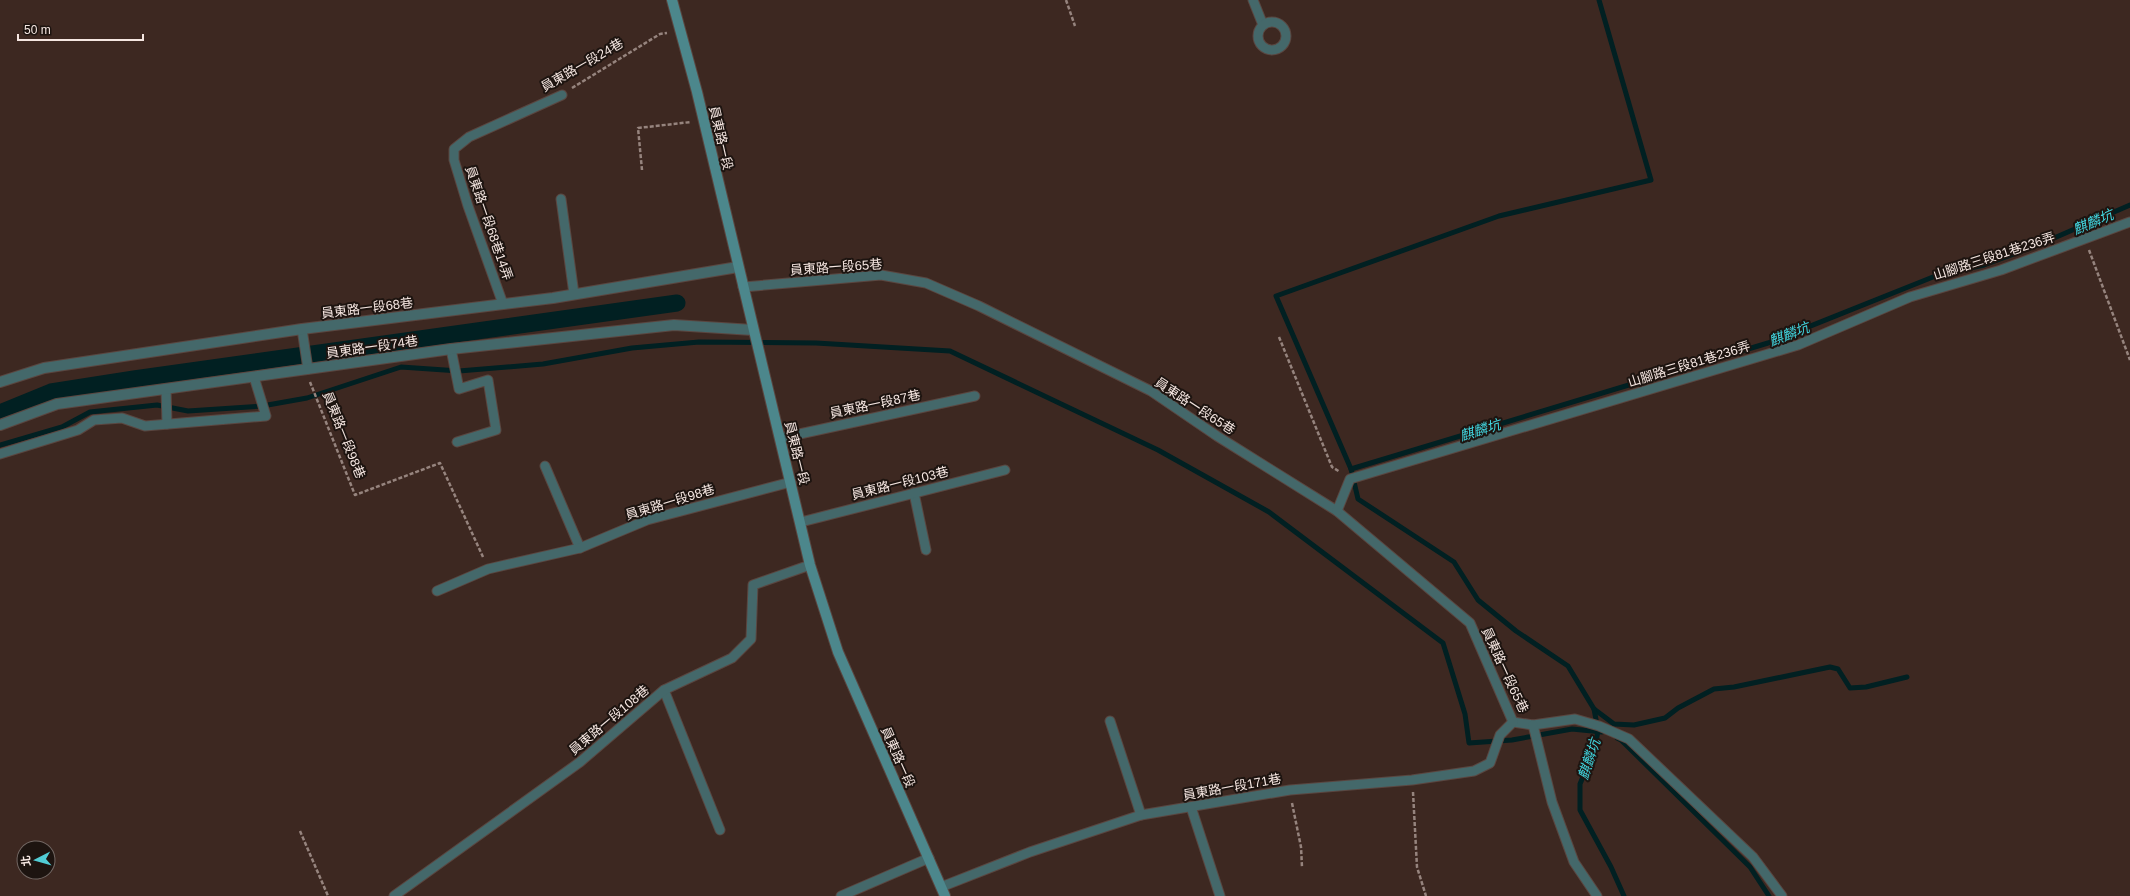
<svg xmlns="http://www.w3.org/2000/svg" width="2130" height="896" font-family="Arial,'Noto Sans TC',sans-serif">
<rect width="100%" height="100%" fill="#3d2821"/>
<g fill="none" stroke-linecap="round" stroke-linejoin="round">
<g stroke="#012022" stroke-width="5">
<polyline points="0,445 62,427 90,412 157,405 188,411 262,406 307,398 401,367 459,371 543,364 632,348 699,342 816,343 950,351 1158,450 1269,512 1443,643 1465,714 1469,743 1512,740 1572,729 1602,732"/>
<polyline points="1351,469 1276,296 1499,216 1651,180 1599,0"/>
<polyline points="1594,709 1614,724 1634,725 1665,718 1678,708 1714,689 1734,687 1830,667 1838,669 1850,688 1866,687 1907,677"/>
<polyline points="1617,738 1621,740 1750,867 1769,896"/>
<polyline points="1624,896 1611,867 1580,810 1580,784 1595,748 1598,730 1594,709 1568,666 1516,631 1478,600 1454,562 1358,499 1351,469 1768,343 1938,275 1984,265 2038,245 2130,205"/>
</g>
<polyline stroke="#012022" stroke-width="17" points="0,413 51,392 134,379 677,303"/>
<g stroke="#5a4640" stroke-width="11">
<g id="lane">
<polyline points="1253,0 1263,25"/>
<circle cx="1272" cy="36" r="14"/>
<polyline points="561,199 574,294"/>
<polyline points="743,287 881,275 926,283 979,306 1151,391 1217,436 1337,511 1470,623 1513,722 1533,725 1575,719 1599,726 1629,739 1753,857 1782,896"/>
<polyline points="503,304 468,206 454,160 454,149 469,137 562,95"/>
<polyline points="302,329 308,369"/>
<polyline points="451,349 459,389 488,380 496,430 457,442"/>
<polyline points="166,389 167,424"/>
<polyline points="781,438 975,396"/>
<polyline points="0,454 78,430 94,420 122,418 145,426 266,416 254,377"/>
<polyline points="545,466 580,548"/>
<polyline points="914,493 926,550"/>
<polyline points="1337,511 1350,479 1798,345 1910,297 2001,270 2130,222"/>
<polyline points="801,522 1005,470"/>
<polyline points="437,591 488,569 580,548 647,520 791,482"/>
<polyline points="664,690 720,830"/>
<polyline points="1110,721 1141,815"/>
<polyline points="1533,725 1552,802 1574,862 1597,896"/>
<polyline points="1191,807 1220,896"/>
<polyline points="941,887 1030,852 1141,815 1290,790 1412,780 1474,771 1490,763 1500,735 1513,722"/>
<polyline points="394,896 580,762 664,690 732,658 751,639 753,585 810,565"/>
<polyline points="841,896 929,858"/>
</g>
</g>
<g stroke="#5a4640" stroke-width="12">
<g id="street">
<polyline points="0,382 44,368 302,329 553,298 738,267"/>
<polyline points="0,425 57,404 451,349 674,325 753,330"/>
</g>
</g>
<g stroke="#5a4640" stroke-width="12">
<polyline id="secondary" points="672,0 697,92 810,565 838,652 945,896"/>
</g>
<g stroke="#96847e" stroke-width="2.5" stroke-dasharray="4 2" stroke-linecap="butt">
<polyline points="1066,0 1075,26"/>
<polyline points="572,88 660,34 667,33"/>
<polyline points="642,170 638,128 691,122"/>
<polyline points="2089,250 2130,360"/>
<polyline points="1279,337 1332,467 1340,472"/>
<polyline points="310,382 355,495 440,463 483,557"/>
<polyline points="1413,792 1417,867 1426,896"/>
<polyline points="1292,803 1301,847 1302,867"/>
<polyline points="300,831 328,896"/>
</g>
<use href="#lane" stroke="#44686a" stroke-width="9"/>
<use href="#street" stroke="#44686a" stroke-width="10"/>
<use href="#secondary" stroke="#4c878c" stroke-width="10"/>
</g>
<g text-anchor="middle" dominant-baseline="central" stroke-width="4" stroke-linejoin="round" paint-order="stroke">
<g font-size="13" fill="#f5e6e1" stroke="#1d1410">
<text transform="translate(582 65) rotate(-30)">員東路一段24巷</text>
<text transform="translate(721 138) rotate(77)">員東路一段</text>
<text transform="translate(489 223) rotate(71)">員東路一段68巷14弄</text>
<text transform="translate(1994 256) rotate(-18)">山腳路三段81巷236弄</text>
<text transform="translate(836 267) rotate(-4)">員東路一段65巷</text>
<text transform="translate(367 308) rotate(-7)">員東路一段68巷</text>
<text transform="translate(372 347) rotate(-8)">員東路一段74巷</text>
<text transform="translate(1689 364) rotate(-17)">山腳路三段81巷236弄</text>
<text transform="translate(875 404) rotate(-12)">員東路一段87巷</text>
<text transform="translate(1195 406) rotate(33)">員東路一段65巷</text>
<text transform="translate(344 435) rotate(68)">員東路一段98巷</text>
<text transform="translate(797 453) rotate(76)">員東路一段</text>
<text transform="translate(900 483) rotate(-14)">員東路一段103巷</text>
<text transform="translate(670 502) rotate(-17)">員東路一段98巷</text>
<text transform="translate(1505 670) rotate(65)">員東路一段65巷</text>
<text transform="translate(609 720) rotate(-40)">員東路一段108巷</text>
<text transform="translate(898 757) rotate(66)">員東路一段</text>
<text transform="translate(1232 787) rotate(-10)">員東路一段171巷</text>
</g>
<g font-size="14" font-style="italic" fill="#41d5df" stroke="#1d1410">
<text transform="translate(2093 222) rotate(-23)">麒麟坑</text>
<text transform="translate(1789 334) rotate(-21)">麒麟坑</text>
<text transform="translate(1480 430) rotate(-17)">麒麟坑</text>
<text transform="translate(1589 759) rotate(-72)">麒麟坑</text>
</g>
</g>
<g transform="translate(36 860) rotate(264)"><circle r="19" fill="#1d1410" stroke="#736864"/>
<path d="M0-3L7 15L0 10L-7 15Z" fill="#51ccd5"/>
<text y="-6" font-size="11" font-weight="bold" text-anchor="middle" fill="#f5e6e1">北</text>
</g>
<path d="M18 34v6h125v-6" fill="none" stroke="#f5e6e1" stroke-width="2"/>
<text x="24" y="34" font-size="12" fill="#f5e6e1" stroke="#1d1410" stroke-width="3" paint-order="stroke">50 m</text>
</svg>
